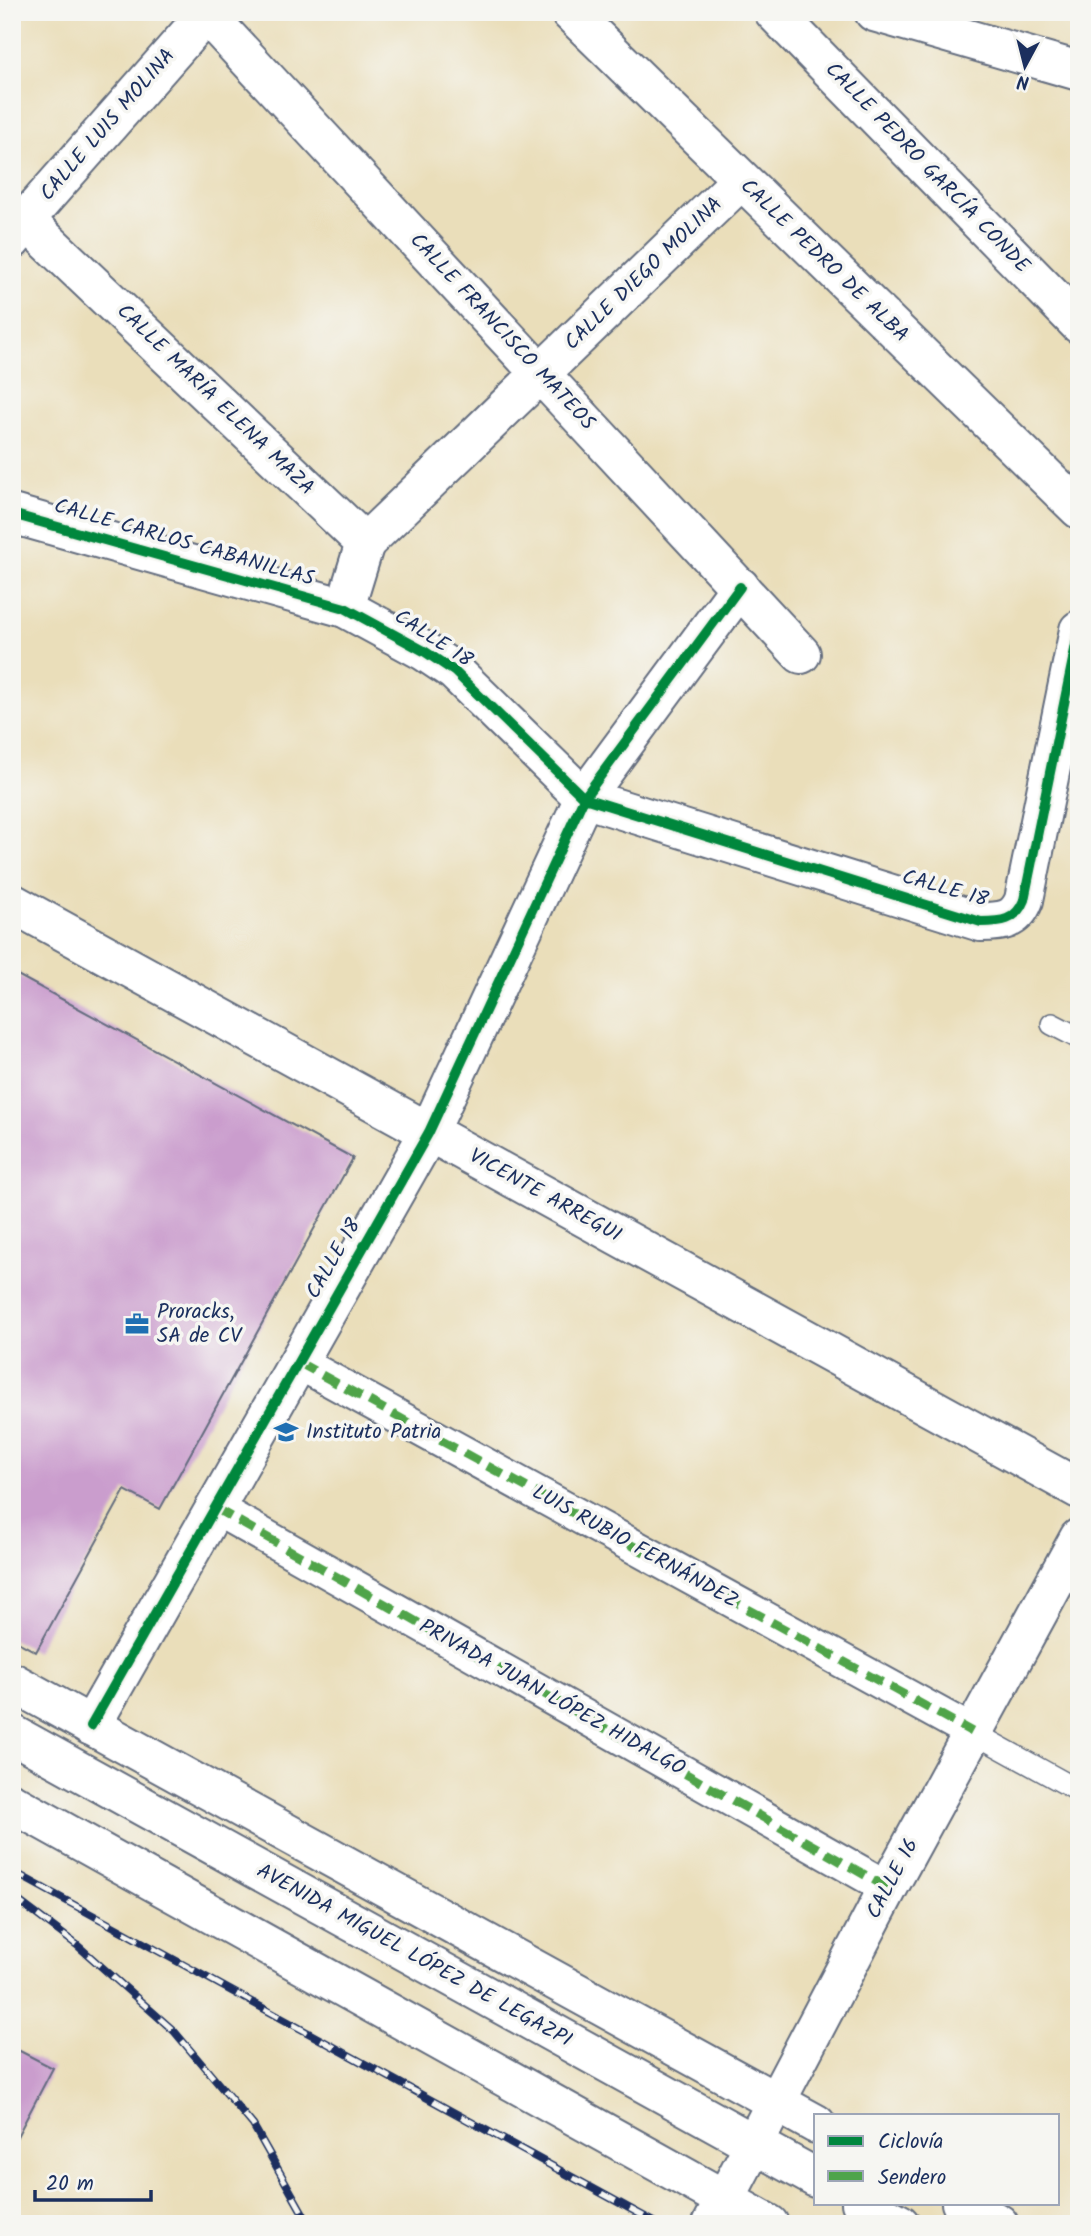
<svg xmlns="http://www.w3.org/2000/svg" width="1091" height="2236" font-family="Kalam,sans-serif">
<rect width="100%" height="100%" fill="#f6f6f2"/>
<filter id="ink" filterUnits="userSpaceOnUse"><feTurbulence type="fractalNoise" baseFrequency=".0143" numOctaves="2"/><feDisplacementMap in="SourceGraphic" scale="14" xChannelSelector="R" yChannelSelector="G"/><feConvolveMatrix kernelMatrix="1 2 1 2 8 2 1 2 1" color-interpolation-filters="sRGB"/></filter>
<filter id="wash" filterUnits="userSpaceOnUse"><feTurbulence type="fractalNoise" baseFrequency=".00686" numOctaves="4" result="noise"/><feDisplacementMap in="SourceGraphic" scale="28" xChannelSelector="R" yChannelSelector="G"/><feGaussianBlur stdDeviation="1.57" result="paint"/><feColorMatrix in="noise" values="0 0 0 0 0 0 0 0 0 0 0 0 0 0 0 0 0 1.4 0 .05"/><feComposite in="paint" operator="in"/></filter>
<g filter="url(#wash)">
<rect width="100%" height="100%" fill="#eadeba"/>
<g id="blocks">
<g fill="#ca9dcd">
<polygon points="12,972 353,1158 160,1509 125,1490 36,1652 12,1639"/>
<polygon points="12,2047 53,2068 12,2146"/>
</g>
</g>
</g>
<g filter="url(#ink)">
<use href="#blocks" fill-opacity="0" stroke="#636c7e" stroke-width="2"/>
<g fill="none" stroke-linecap="round" stroke-linejoin="round">
<g stroke="#636c7e" stroke-width="24">
<g id="service">
<polyline points="1052,1024 1079,1038"/>
<polyline points="972,1732 1079,1791"/>
</g>
</g>
<g stroke="#636c7e" stroke-width="37">
<g id="pedestrian">
<polyline points="298,1362 972,1732"/>
<polyline points="215,1508 888,1888"/>
</g>
</g>
<g stroke="#636c7e" stroke-width="42">
<g id="minor">
<polyline points="202,12 206,14 801,654"/>
<polyline points="570,12 1079,509"/>
<polyline points="774,12 1079,324"/>
<polyline points="874,12 1079,71"/>
<polyline points="12,215 25,220 365,543 345,608"/>
<polyline points="12,240 25,220 208,12"/>
<path d="M12 514 345 608 424 651 454 671 584 798 981 922C1001 922 1016 921 1024 900L1079 630"/>
<polyline points="365,543 741,180"/>
<polyline points="12,903 1079,1489"/>
<polyline points="12,1682 816,2124"/>
<polyline points="91,1726 429,1132 584,798 740,587"/>
<polyline points="961,2203 999,2224"/>
<polyline points="712,2224 888,1888 1079,1538"/>
</g>
</g>
<g stroke="#636c7e" stroke-width="42">
<g id="secondary">
<polyline points="12,1734 816,2178"/>
<polyline points="12,1803 769,2224"/>
<polyline points="861,2203 900,2224"/>
</g>
</g>
<use href="#service" stroke="#fff" stroke-width="21"/>
<use href="#pedestrian" stroke="#fff" stroke-width="33"/>
<use href="#minor" stroke="#fff" stroke-width="38"/>
<use href="#secondary" stroke="#fff" stroke-width="38"/>
<g stroke="#1b2f5e" stroke-width="8">
<g id="rail">
<polyline points="12,1871 658,2224"/>
<polyline points="12,1896 77,1945 174,2031 253,2125 309,2224"/>
</g>
</g>
<use href="#rail" stroke="#f6f6f2" stroke-width="5" stroke-dasharray="16" stroke-linecap="butt"/>
<g stroke="#4fa44a" stroke-width="9" stroke-dasharray="18 9" stroke-linecap="butt">
<polyline points="298,1362 972,1732"/>
<polyline points="215,1508 888,1888"/>
</g>
<g stroke="#f6f6f2" stroke-width="15">
<g id="cycleway">
<path d="M12 514 345 608 424 651 454 671 584 798 981 922C1001 922 1016 921 1024 900L1079 630"/>
<polyline points="91,1726 429,1132 584,798 740,587"/>
</g>
</g>
<use href="#cycleway" stroke="#00873e" stroke-width="10"/>
</g>
</g>
<defs>
<g id="office-bare" transform="scale(1.89)"><path d="M-6-3h4V-5.5h4V-3h4V5H-6ZM-1-4.5V-3h2v-1.5ZM-6 0V1H6V0Z" fill="#1f6fb2" stroke="#f6f6f2" stroke-width="2.5" paint-order="stroke"/></g>
<g id="school-bare" transform="scale(1.89)"><path d="M0-5L7-2L0 1L-7-2ZM-4 1L0 2.5L4 1V4Q0 6-4 4Z" fill="#1f6fb2" stroke="#f6f6f2" stroke-width="2.5" paint-order="stroke"/></g>
</defs>
<g fill-rule="evenodd">
<use href="#office-bare" x="137" y="1324"/>
<use href="#school-bare" x="286" y="1432"/>
</g>
<g text-anchor="middle" dominant-baseline="central" stroke-width="7" stroke-linejoin="round" paint-order="stroke">
<g font-size="21" fill="#1b2f5e" stroke="#f6f6f2">
<text transform="translate(108 125) rotate(-49)">CALLE LUIS MOLINA</text>
<text transform="translate(927 168) rotate(46)">CALLE PEDRO GARCÍA CONDE</text>
<text transform="translate(824 261) rotate(44)">CALLE PEDRO DE ALBA</text>
<text transform="translate(644 274) rotate(-44)">CALLE DIEGO MOLINA</text>
<text transform="translate(502 332) rotate(47)">CALLE FRANCISCO MATEOS</text>
<text transform="translate(215 400) rotate(44)">CALLE MARÍA ELENA MAZA</text>
<text transform="translate(184 543) rotate(16)">CALLE CARLOS CABANILLAS</text>
<text transform="translate(433 639) rotate(33)">CALLE 18</text>
<text transform="translate(945 889) rotate(16)">CALLE 18</text>
<text transform="translate(545 1196) rotate(29)">VICENTE ARREGUI</text>
<text transform="translate(334 1259) rotate(-60)">CALLE 18</text>
<text transform="translate(635 1547) rotate(29)">LUIS RUBIO FERNÁNDEZ</text>
<text transform="translate(552 1698) rotate(29)">PRIVADA JUAN LÓPEZ HIDALGO</text>
<text transform="translate(893 1879) rotate(-62)">CALLE 16</text>
<text transform="translate(414 1956) rotate(29)">AVENIDA MIGUEL LÓPEZ DE LEGAZPI</text>
</g>
<g font-size="21" fill="#1b2f5e" stroke="#f6f6f2" text-anchor="start">
<text x="157" y="1312">Proracks,<tspan x="157" dy="24">SA de CV</tspan></text>
<text x="306" y="1432">Instituto Patria</text>
</g>
</g>
<rect width="1091" height="2236" fill="none" stroke="#f6f6f2" stroke-width="42"/>
<rect x="814" y="2114" width="245" height="91" fill="#f6f6f2" stroke="#9ea6b7" stroke-width="2"/>
<rect x="828" y="2136" width="35" height="10" fill="#00873e" stroke="#9ea6b7" stroke-width="2"/>
<text x="878" y="2148" font-size="21" fill="#1b2f5e">Ciclovía</text>
<rect x="828" y="2171" width="35" height="10" fill="#4fa44a" stroke="#9ea6b7" stroke-width="2"/>
<text x="878" y="2184" font-size="21" fill="#1b2f5e">Sendero</text>
<g transform="translate(1025 66) rotate(187)" stroke="#f6f6f2" stroke-width="5" paint-order="stroke">
<path d="M0-5L12 26L0 18L-12 26Z" fill="#1b2f5e"/>
<text y="-10" font-size="19" font-weight="bold" text-anchor="middle" fill="#1b2f5e">N</text>
</g>
<path d="M35 2190v10h116v-10" fill="none" stroke="#1b2f5e" stroke-width="3.5"/>
<text x="46" y="2190" font-size="21" fill="#1b2f5e" stroke="#f6f6f2" stroke-width="5" paint-order="stroke">20 m</text>
</svg>
